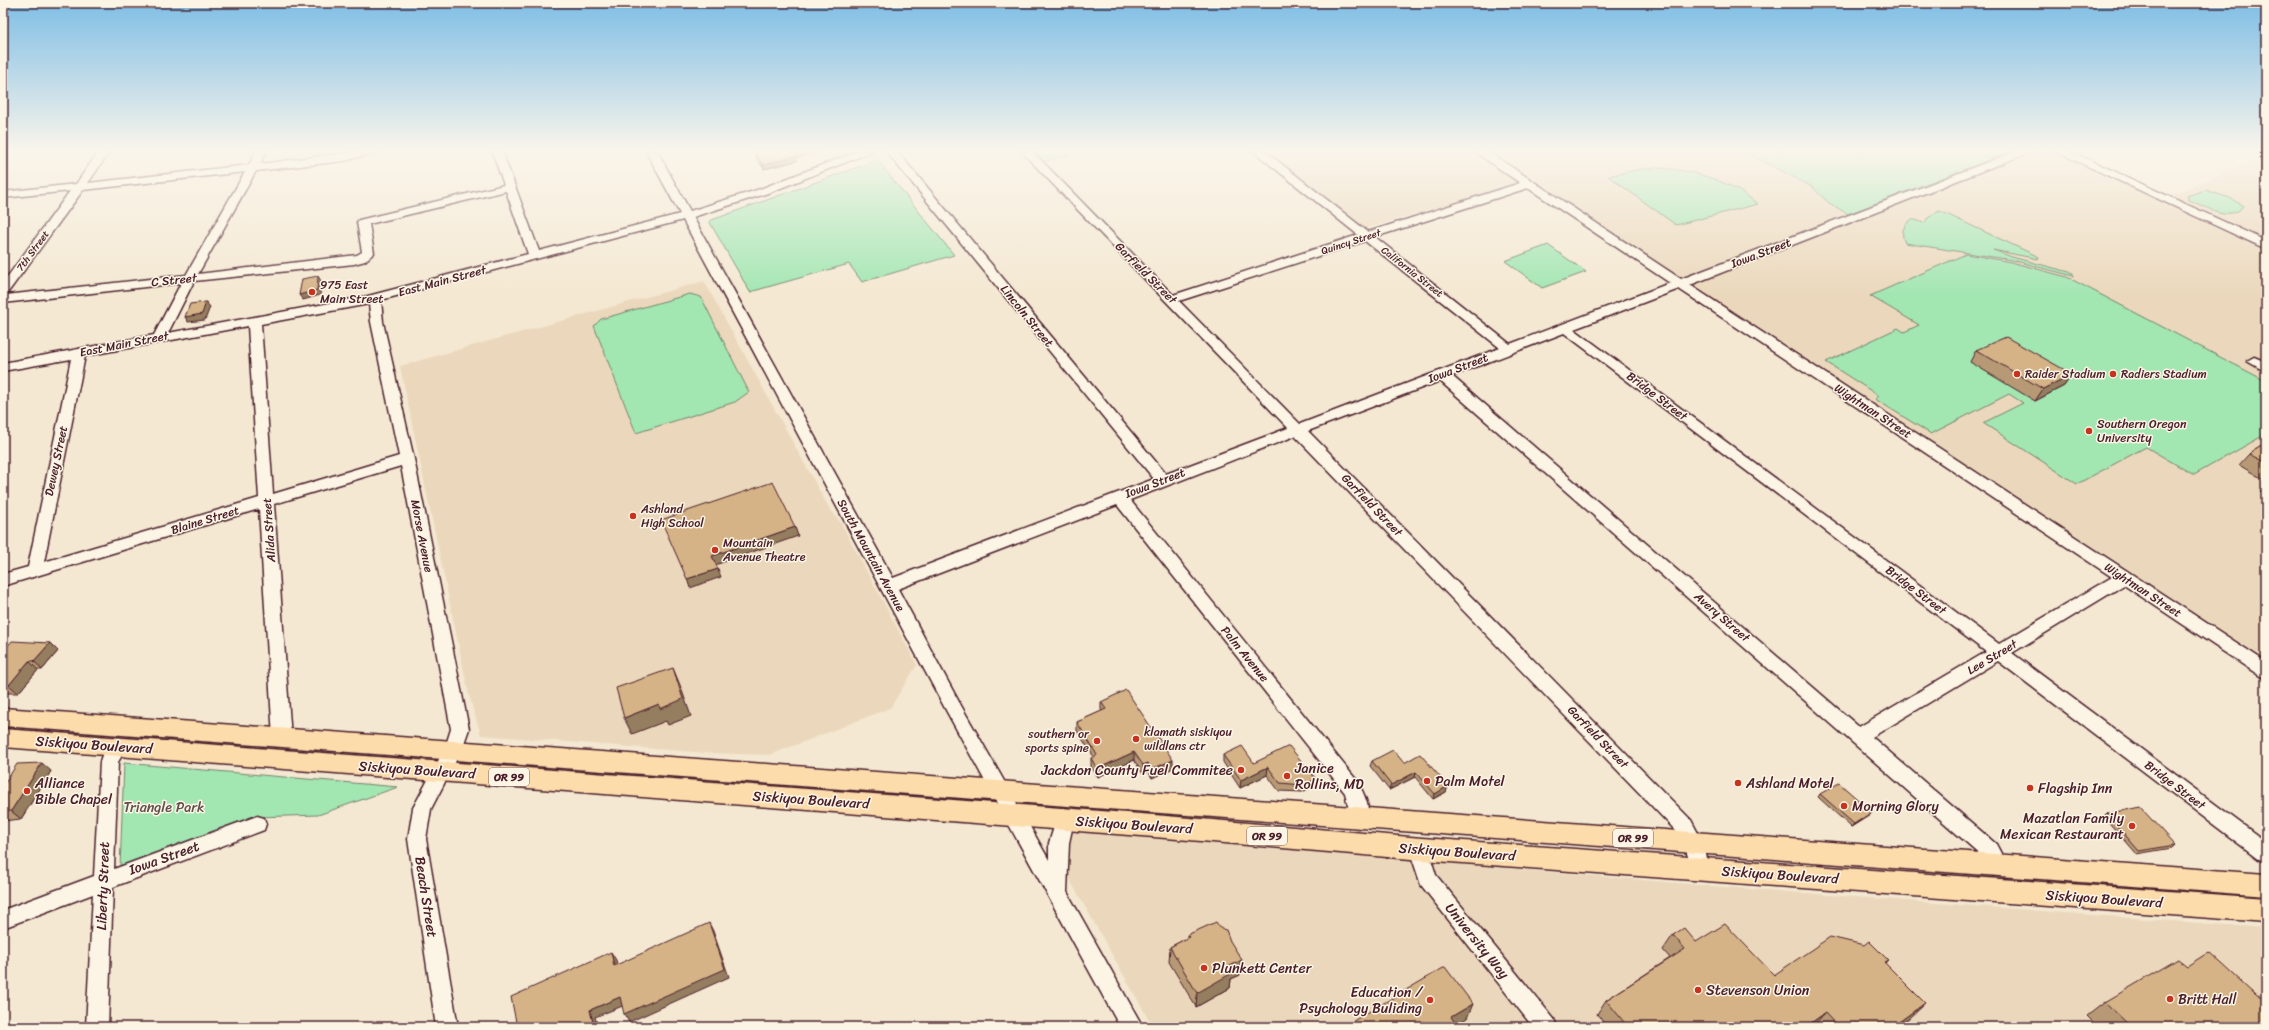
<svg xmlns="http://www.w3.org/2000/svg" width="2269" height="1030" font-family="Sriracha,sans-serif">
<rect width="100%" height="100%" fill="#f4e8d2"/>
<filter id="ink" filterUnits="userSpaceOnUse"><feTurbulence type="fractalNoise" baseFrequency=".025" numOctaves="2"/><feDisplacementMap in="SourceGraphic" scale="8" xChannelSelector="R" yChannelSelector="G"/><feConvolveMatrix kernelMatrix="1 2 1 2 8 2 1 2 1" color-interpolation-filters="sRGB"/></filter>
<g filter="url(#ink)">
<g fill="#ebd8bc">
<polygon points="1263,151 2059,151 2266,246 2266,664 1531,180 1364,229"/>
<polygon points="2266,154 2266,240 2171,196"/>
<polygon points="704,281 829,508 841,523 917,665 890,708 770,755 705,753 481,735 469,695 400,366"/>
<polygon points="1079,831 1724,887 2266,928 2266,1027 1153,1027 1066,873 1067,840 1072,834"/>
</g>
<g fill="#a2e6b2" stroke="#76826e">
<polygon points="1034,151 1081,151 1043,162"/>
<polygon points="1744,151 2012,151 1848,214 1829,203 1812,187"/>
<polygon points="877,160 954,255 862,282 849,264 750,292 709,221"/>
<path d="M1659 168C1696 171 1728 180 1758 204L1676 225 1608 176 1641 169Z"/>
<path d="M2205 190 2230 198 2243 206C2231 223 2204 206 2189 200L2187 196Z"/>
<path d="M1940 211 2039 257 2038 259 1993 250 2012 257 2073 273V276L2012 260 1905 243C1900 232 1903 226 1912 219L1924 223 1931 215Z"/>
<polygon points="1548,245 1586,272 1542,288 1505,261"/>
<polygon points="1966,254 2011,262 2067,277 2266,381 2266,434 2194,475 2146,447 2077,484 1983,423 2023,403 2009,394 1931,434 1875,399 1879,396 1826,362 1898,328 1904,332 1919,325 1870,296"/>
<polygon points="690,294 701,297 749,392 735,402 636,433 594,326 601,319"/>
<polygon points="124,763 398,787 318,815 257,817 120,868"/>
</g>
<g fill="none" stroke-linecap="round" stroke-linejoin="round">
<g stroke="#4a1f2b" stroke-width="3">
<g id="minor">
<path d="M99 151H110L88 183 249 165 256 151H267L260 164 360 151H381L344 161 256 171 198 274 357 255 362 252 357 222 359 220 504 185 492 151H502L539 251 680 214 646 151H657L690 211 760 189 858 151H874L768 193 693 217 893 578 1154 479 886 151H897L1166 474 1288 428 1021 151H1032L1173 295 1358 235 1253 151H1265L1368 232 1520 183 1474 151H1487L1681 279 2017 151H2033L1690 285 2266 662V678L2260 676 2124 585 2012 653 2266 842V862L2259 859 1998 661 1872 737 1996 844 2007 865 2004 871 1997 874 1990 871 1982 856 1440 381 1308 431 1691 820 1699 835 1711 869 1708 875 1701 878 1694 875 1682 838 1677 832 1295 436 1130 500 1358 782C1364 795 1372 808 1366 822L1359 824 1352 822 1345 793 1117 505 898 589 959 702 1049 860V843L1058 814 1065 812 1072 814 1074 820 1069 843 1067 892 1143 1027H1120L947 712 683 220 381 300 383 322 414 459 469 729 462 749 431 809 426 839 458 1027H436L408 839 413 808 445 748 451 729 401 466 274 504 291 738 288 743 282 745 276 743 273 738 259 509 3 586V574L28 567 71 359 3 371V363L154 335 181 283 3 303V283L70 191 3 198V192L76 184ZM245 172 186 275 6 295 83 190ZM1528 188 1670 283 1510 344 1375 237ZM506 191 528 254 368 296 168 333 194 281 354 264 365 261 374 253 369 224ZM1365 241 1500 348 1300 424 1179 301ZM1679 289 2112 577 1999 644 1574 329ZM369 304 371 322 399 456 273 494 261 324ZM248 326 259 498 44 562 85 356ZM1564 333 1986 652 1859 727 1452 376Z"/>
<polygon points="2055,151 2070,151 2266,241 2266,249"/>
<polygon points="2254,357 2266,362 2266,372 2247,361"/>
<path d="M118 740 124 742 127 747 118 762 114 869 257 816 264 818 266 824 264 830 113 887 108 1027H86L93 894 3 928V910L94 876 100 762C102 752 108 743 118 740Z"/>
<polygon points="1419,840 1426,843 1436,875 1554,1019 1557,1027 1533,1027 1421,885 1409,849 1412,843"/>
</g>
</g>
<g stroke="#4a1f2b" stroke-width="3">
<g id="major">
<polygon points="3,708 2266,874 2266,896 3,726"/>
<polygon points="3,729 1154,815 1422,838 2266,898 2266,922 1422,860 1154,837 3,747"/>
</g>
</g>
<use href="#minor" fill="#fcf5e5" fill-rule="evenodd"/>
<use href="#major" fill="#fddcac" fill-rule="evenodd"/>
</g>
<g fill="#b79a74" stroke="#4a1f2b">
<polygon points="752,151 820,151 796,158 797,161 764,169"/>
<polygon points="1976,350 2072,374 2064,386 2035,401 1970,362"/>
<polygon points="2266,443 2266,481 2239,465 2249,454"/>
<polygon points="2266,484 2266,494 2260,491"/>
<polygon points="50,643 58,651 42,670 38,670 18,693 3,693 3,651"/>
<polygon points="1101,702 1173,768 1152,778 1148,771 1143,774 1134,760 1098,777 1091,767 1091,758 1094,757 1077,731 1077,722 1102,711 1101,710"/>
<polygon points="1223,755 1316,779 1314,786 1302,792 1279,791 1267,775 1240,788 1223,762"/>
<polygon points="1372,761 1404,763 1448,786 1446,792 1433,799 1415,777 1389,790 1370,766"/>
<polygon points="51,771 21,819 3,821 3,786"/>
<polygon points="1820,794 1870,815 1851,827 1818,797"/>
<polygon points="2107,814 2175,845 2172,848 2136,854 2104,817"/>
<polygon points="1187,935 1240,975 1231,979 1230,988 1196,1007 1169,962 1170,947 1187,938"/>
<polygon points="1673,935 1696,942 1774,975 1888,960 1885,963 1910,1017 1896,1027 1607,1027 1597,1014 1606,1000 1670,958 1663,950"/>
<polygon points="2187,966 2266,1027 2098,1027 2087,1016 2105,1002"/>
</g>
<g fill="#957d5e" stroke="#4a1f2b">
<polygon points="802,151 820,151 796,158 797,161 764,169 763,165 794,153"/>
<polygon points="318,276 321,281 320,295 303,300 299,295"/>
<polygon points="206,302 210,307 205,320 188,322 185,317"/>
<polygon points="2072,374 2064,386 2035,401 2043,389"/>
<polygon points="795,527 798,536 715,565 712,556"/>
<polygon points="718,569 721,577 690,588 687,579"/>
<polygon points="50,643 58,651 42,670 34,661"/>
<polygon points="29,661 38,670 18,693 9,685"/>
<polygon points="673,668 680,685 691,716 668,725 666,721 632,734 624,718 659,704"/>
<polygon points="1134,752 1134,760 1098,777 1097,769"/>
<polygon points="1173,760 1173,768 1152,778 1152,769"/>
<polygon points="42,763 51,771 21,819 11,811"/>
<polygon points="1148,763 1148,771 1143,774 1143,765"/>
<polygon points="1268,767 1267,775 1240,788 1241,780"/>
<polygon points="1416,772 1415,777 1389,790 1391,785"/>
<polygon points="1316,779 1314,786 1302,792 1303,785"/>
<polygon points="1448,786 1446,792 1433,799 1435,794"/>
<polygon points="1872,812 1870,815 1851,827 1854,824"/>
<polygon points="709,923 713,931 729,977 629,1022 624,1014"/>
<polygon points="611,952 616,960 619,973 614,966"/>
<polygon points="1242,960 1240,975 1231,979 1230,988 1196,1007 1197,993 1228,967"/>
<polygon points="620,997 625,1005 595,1017 598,1027 594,1027 590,1010"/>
<polygon points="1925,1003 1910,1017 1896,1027 1892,1027"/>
<polygon points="1473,1004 1467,1018 1456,1025 1455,1027 1447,1027 1451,1017"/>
<polygon points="1825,1013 1812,1027 1805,1027"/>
</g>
<g fill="#d5b387" stroke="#4a1f2b">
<polygon points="754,151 802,151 794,153 796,156 763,165"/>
<polygon points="318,276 317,290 299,295 302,279"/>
<polygon points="206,302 202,314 185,317 190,304"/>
<polygon points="2006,337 2072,374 2043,389 1976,350"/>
<polygon points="2266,443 2266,463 2249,454"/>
<polygon points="773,482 795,527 712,556 718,569 687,579 661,520"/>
<polygon points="12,641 50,643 34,661 29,661 9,685 3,684 3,651"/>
<polygon points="673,668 683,699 660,709 659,704 624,718 616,688"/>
<polygon points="1126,690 1173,760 1152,769 1148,763 1143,765 1134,752 1097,769 1091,758 1097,755 1077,722 1106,709 1101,702"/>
<polygon points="1242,746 1254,763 1289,746 1316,779 1303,785 1280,783 1268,767 1241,780 1223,755"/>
<polygon points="1393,750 1404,763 1420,754 1448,786 1435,794 1416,772 1391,785 1372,761"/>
<polygon points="42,763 11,811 3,812 3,786 17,764"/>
<polygon points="1839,783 1872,812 1854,824 1820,794"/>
<polygon points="2140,807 2175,845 2139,851 2107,814"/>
<polygon points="1216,922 1221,929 1226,930 1230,941 1242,960 1228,967 1232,973 1197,993 1170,947 1189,937 1187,935"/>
<polygon points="709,923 725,969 624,1014 620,997 590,1010 594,1027 517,1027 511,997 611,952 614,966"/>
<polygon points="1725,924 1774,975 1830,937 1864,945 1869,941 1888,960 1884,962 1925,1003 1892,1027 1838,1027 1825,1013 1805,1027 1628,1027 1606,1000 1685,949 1673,935 1684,928 1696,942"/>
<polygon points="2209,952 2266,1004 2266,1027 2131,1027 2105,1002 2178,959 2187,966"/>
<polygon points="1445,967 1473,1004 1451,1017 1456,1024 1451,1027 1343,1027"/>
</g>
</g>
<linearGradient id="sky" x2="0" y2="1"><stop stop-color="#7fbee5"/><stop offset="0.51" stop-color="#faf5eb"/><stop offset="1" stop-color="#faf5eb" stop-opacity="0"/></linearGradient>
<rect width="2269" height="296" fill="url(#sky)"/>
<g fill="#c8321e" stroke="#fcf5e5" stroke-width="1.5">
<circle cx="312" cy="292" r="4"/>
<circle cx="2017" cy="374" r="4"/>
<circle cx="2113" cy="374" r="4"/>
<circle cx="2089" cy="431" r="4"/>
<circle cx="633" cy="516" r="4"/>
<circle cx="715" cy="550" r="4"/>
<circle cx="1136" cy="739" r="4"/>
<circle cx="1097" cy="741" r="4"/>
<circle cx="1241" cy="770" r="4"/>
<circle cx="1287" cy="776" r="4"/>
<circle cx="1427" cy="781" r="4"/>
<circle cx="1738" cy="783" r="4"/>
<circle cx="2030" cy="788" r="4"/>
<circle cx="27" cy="791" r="4"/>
<circle cx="1844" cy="806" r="4"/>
<circle cx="2132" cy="826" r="4"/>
<circle cx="1204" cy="968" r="4"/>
<circle cx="1698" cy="990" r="4"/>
<circle cx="2170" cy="999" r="4"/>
<circle cx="1430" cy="1000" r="4"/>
</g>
<g text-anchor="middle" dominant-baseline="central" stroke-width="3" stroke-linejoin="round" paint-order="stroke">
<g font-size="10" fill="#4a1f2b" stroke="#fcf5e5">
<text transform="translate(1351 242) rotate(-18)">Quincy Street</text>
<text transform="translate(33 251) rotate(-54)">7th Street</text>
<text transform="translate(1412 272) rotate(38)">California Street</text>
</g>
<g fill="#fcf5e5" stroke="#7f5f63" stroke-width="1">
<rect x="489" y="768" width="40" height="18" rx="3"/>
<rect x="1247" y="827" width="40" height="18" rx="3"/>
<rect x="1613" y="829" width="40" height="18" rx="3"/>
</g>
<g font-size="11" font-weight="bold" fill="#4a1f2b">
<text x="509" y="777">OR 99</text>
<text x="1267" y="836">OR 99</text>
<text x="1633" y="838">OR 99</text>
</g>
<g font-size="12" fill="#4a1f2b" stroke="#fcf5e5">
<text transform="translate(1761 253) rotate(-21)">Iowa Street</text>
<text transform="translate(1146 273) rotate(45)">Garfield Street</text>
<text transform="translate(174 280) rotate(-6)">C Street</text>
<text transform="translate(442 281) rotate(-15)">East Main Street</text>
<text transform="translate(1027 316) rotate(51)">Lincoln Street</text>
<text transform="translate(124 344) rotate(-11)">East Main Street</text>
<text transform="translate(1458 368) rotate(-21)">Iowa Street</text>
<text transform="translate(1657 396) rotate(37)">Bridge Street</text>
<text transform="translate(1873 411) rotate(33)">Wightman Street</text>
<text transform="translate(56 461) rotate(-78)">Dewey Street</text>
<text transform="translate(1155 483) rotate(-21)">Iowa Street</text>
<text transform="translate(1372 505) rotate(46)">Garfield Street</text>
<text transform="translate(205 520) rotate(-17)">Blaine Street</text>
<text transform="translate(269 530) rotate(-94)">Alida Street</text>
<text transform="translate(422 536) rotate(79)">Morse Avenue</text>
<text transform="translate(871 555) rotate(61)">South Mountain Avenue</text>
<text transform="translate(1916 590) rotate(37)">Bridge Street</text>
<text transform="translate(2143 590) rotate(33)">Wightman Street</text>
<text transform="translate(1722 617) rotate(41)">Avery Street</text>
<text transform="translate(1245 654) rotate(51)">Palm Avenue</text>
<text transform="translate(1992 657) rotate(-31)">Lee Street</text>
<text transform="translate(1598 737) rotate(46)">Garfield Street</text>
<text transform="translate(2175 785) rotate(37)">Bridge Street</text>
</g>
<g font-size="12" fill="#4a1f2b" stroke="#fcf5e5" text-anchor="start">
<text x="320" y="285">975 East<tspan x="320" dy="14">Main Street</tspan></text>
<text x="2025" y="374">Raider Stadium</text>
<text x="2121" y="374">Radiers Stadium</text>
<text x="2097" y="424">Southern Oregon<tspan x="2097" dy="14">University</tspan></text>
<text x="641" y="509">Ashland<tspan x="641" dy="14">High School</tspan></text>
<text x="723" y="543">Mountain<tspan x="723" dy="14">Avenue Theatre</tspan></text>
<text x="1144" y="732">klamath siskiyou<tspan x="1144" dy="14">wildlans ctr</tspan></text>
<text x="1089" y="734" text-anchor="end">southern or<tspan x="1089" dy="14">sports spine</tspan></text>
</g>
<g font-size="14" fill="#4a1f2b" stroke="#fcf5e5">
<text transform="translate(94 745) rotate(4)">Siskiyou Boulevard</text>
<text transform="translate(417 770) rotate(4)">Siskiyou Boulevard</text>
<text transform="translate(811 800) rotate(4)">Siskiyou Boulevard</text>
<text transform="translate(1134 825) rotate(4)">Siskiyou Boulevard</text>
<text transform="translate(1457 852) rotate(4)">Siskiyou Boulevard</text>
<text transform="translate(164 858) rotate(-20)">Iowa Street</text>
<text transform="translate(1780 875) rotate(4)">Siskiyou Boulevard</text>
<text transform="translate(103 886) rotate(-88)">Liberty Street</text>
<text transform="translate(426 897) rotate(81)">Beach Street</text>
<text transform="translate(2104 899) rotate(4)">Siskiyou Boulevard</text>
<text transform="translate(1477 941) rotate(51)">University Way</text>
</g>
<g font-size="14" fill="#4a1f2b" stroke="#fcf5e5" text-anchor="start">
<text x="1295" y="768">Janice<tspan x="1295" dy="16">Rollins, MD</tspan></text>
<text x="1233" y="770" text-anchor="end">Jackdon County Fuel Commitee</text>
<text x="1435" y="781">Palm Motel</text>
<text x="35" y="783">Alliance<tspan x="35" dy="16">Bible Chapel</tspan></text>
<text x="1746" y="783">Ashland Motel</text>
<text x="2038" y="788">Flagship Inn</text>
<text x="1852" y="806">Morning Glory</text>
<text x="2124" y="818" text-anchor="end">Mazatlan Family<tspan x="2124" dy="16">Mexican Restaurant</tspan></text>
<text x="1212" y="968">Plunkett Center</text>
<text x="1706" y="990">Stevenson Union</text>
<text x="1422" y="992" text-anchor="end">Education /<tspan x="1422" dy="16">Psychology Buliding</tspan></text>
<text x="2178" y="999">Britt Hall</text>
</g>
<g font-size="14" fill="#60514d" stroke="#fcf5e5">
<text x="164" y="807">Triangle Park</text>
</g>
</g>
<rect width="2269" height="1030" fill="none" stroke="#fcf5e5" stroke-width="16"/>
<rect x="8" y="8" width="2253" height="1014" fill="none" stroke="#4a1f2b" stroke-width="1.5" filter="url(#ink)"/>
</svg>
